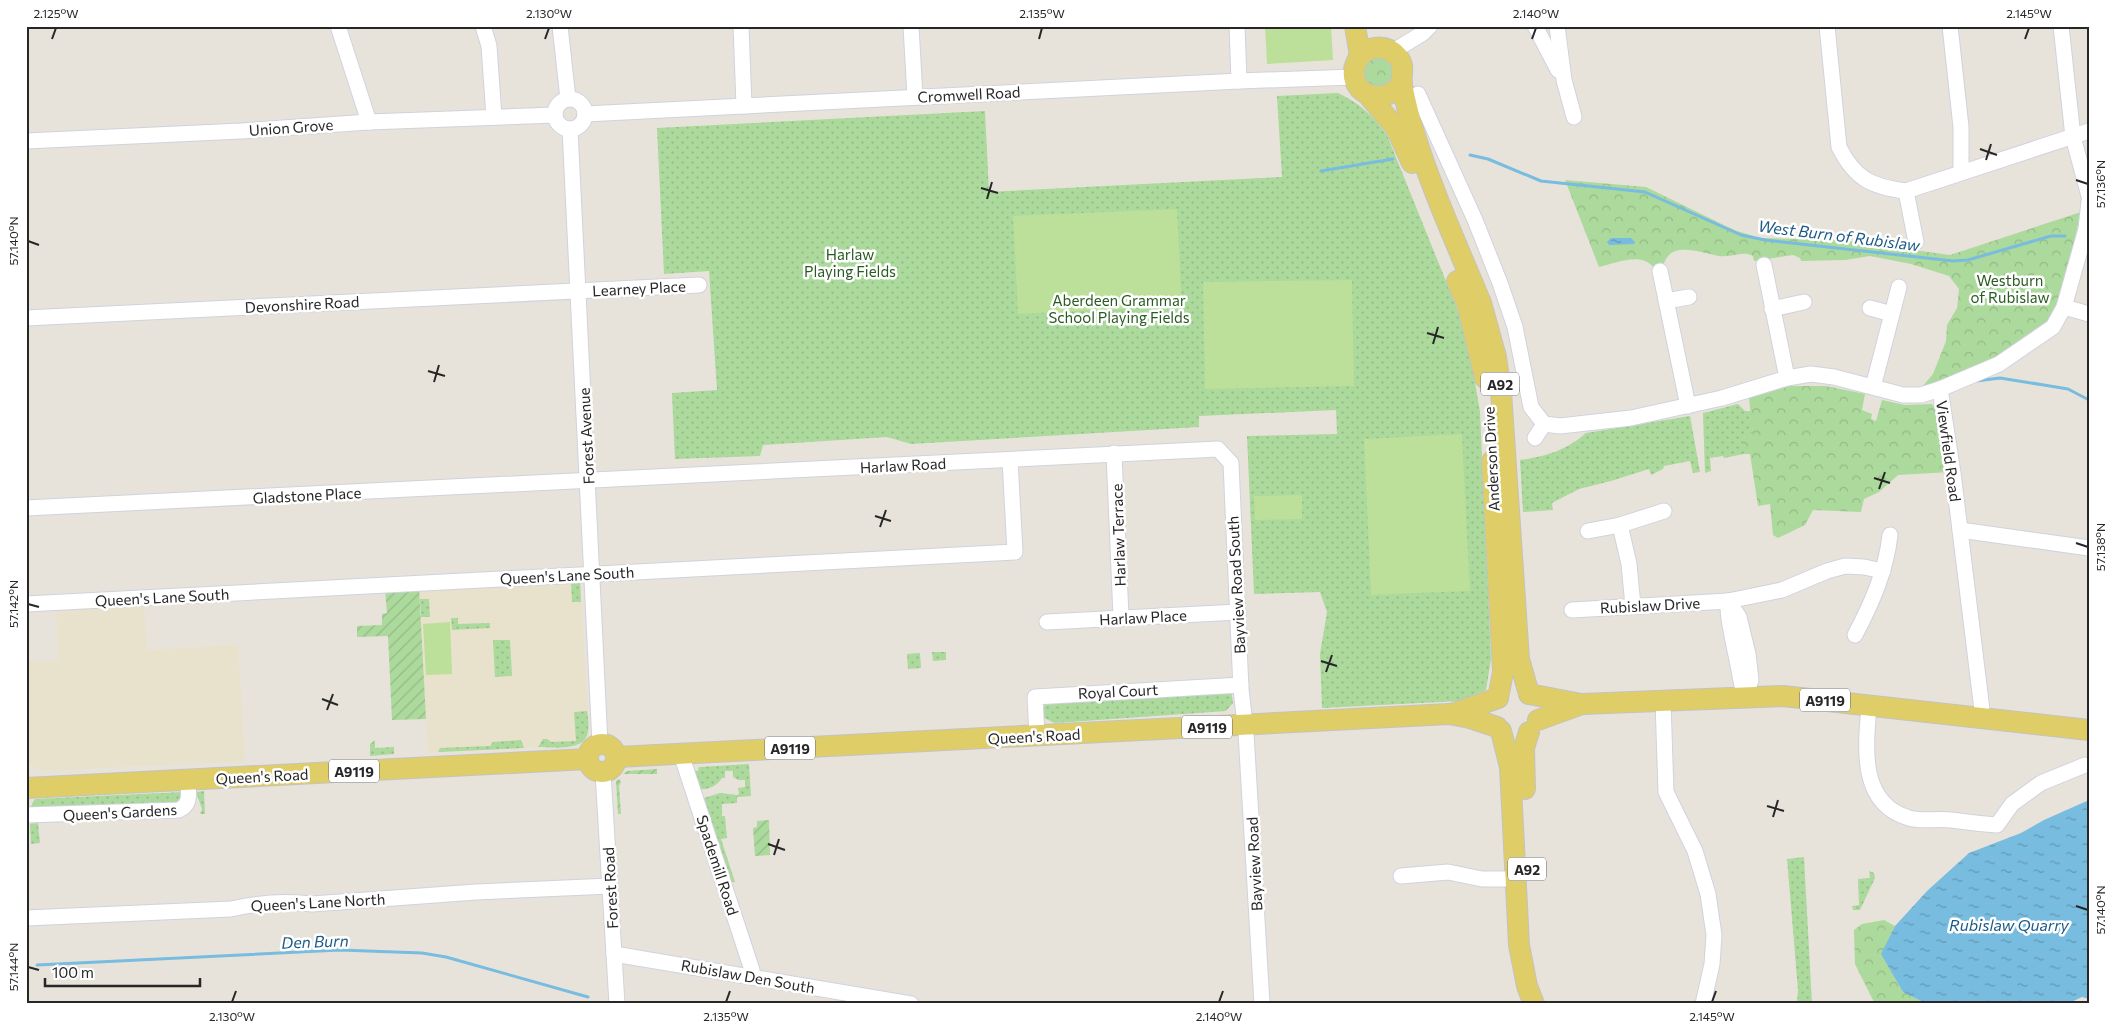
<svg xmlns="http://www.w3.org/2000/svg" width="2115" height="1030" font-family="Commissioner,sans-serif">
<defs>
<pattern id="grass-dots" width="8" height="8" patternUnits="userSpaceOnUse" patternTransform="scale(1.25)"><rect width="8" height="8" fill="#acd99c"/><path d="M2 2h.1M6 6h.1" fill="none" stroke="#94ba86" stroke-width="1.8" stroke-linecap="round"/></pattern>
<pattern id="forest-crowns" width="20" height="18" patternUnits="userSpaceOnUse" patternTransform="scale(1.25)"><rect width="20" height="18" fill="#acd99c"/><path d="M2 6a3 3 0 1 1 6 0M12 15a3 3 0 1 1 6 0" fill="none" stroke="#94ba86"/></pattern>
<pattern id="garden-furrows" width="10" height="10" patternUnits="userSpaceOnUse" patternTransform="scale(1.25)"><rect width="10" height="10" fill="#acd99c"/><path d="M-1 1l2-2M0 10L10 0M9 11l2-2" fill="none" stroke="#94ba86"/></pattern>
<pattern id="water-ripples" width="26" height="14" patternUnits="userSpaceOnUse" patternTransform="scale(1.25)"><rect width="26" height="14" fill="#78bcdf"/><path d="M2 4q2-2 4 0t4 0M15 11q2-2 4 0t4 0" fill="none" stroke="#6299b5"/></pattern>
</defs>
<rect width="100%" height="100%" fill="#e8e3da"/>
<g fill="#e8e1cb">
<polygon points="580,579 589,731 584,741 578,745 428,753 419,587"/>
<polygon points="144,603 147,650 238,645 245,761 42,771 26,762 26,661 58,660 56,608"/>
</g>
<g fill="url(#grass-dots)">
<path d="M1338 93C1361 104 1372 115 1387 135L1456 306 1471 359 1480 412 1491 659 1486 690 1460 701 1322 708 1320 654 1327 612 1320 592 1254 594 1247 436 1337 434 1336 410 1199 416V427L911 444 887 437 763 445 760 456 675 459 672 393 717 390 709 271 664 274 657 128 985 111 989 192 1282 177 1277 96Z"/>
<polygon points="1738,404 1745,411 1751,411 1753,435 1744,438 1744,454 1724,458 1723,456 1710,458 1711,471 1705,473 1703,413"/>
<path d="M1690 416 1700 472 1693 473 1690 461 1664 466 1663 469 1651 475 1649 469 1611 481 1579 489 1552 503 1553 510 1523 512 1520 460C1547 456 1565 451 1586 433Z"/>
<polygon points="580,579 581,602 572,602 571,580"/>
<polygon points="420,599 429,599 430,617 421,617"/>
<polygon points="451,618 458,618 458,624 490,623 490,628 452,630"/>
<polygon points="493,640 510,640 512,676 495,677"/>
<polygon points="932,652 946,652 946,660 933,661"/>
<polygon points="920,653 921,668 908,669 907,654"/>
<polygon points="1231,690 1233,703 1226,711 1055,723 1044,718 1043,712 1045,703"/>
<path d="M587 711C588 717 589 725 588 731 586 752 553 747 538 747L543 739H547L551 742 576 741 574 712Z"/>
<polygon points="375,740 375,748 394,747 394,754 370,756 370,744"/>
<polygon points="521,740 524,748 438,752 440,748 490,746 493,742"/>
<path d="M749 764 751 796 737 797V803L722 804V816H725L727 838 721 839 735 882H730L703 802 704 798 720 793 737 795 739 794 738 788 745 787V780H738L733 777V771H725V778H722C717 786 708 790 699 789L694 774V770L698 771 699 767Z"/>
<polygon points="204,791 205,814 200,814 202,809 196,792"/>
<polygon points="183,792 178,804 29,810 35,799"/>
<polygon points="38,823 40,843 31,844 30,824"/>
<polygon points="1804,857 1812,1004 1797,1004 1798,990 1787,859"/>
<polygon points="1869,871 1874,873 1875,878 1860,910 1853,910 1852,906 1859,905 1858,879 1870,878"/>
</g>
<g fill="url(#forest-crowns)">
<circle cx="1379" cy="72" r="15"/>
<path d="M1565 180 1646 187 1734 230 1760 238 1841 240 1950 255 2081 212 2058 309 2044 329 2021 344 1938 388 1916 389 1922 387 1933 374 1946 341 1947 325 1957 308 1959 289 1949 276 1911 264 1870 256 1845 260 1801 261 1800 258 1793 255 1754 261 1753 256C1742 250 1732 258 1719 256 1700 253 1669 239 1663 267L1654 268C1642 251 1616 263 1599 267Z"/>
<polygon points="1790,386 1826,386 1865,394 1862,410 1872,414 1871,419 1876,421 1882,400 1905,405 1932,404 1940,413 1950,472 1898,475 1879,492 1864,499 1861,512 1813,510 1805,525 1778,538 1773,535 1770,504 1758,506 1750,454 1744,454 1744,438 1753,435 1749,398"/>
<polygon points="1884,920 1895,926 1882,955 1903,992 1927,1004 1875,1004 1855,964 1854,930 1862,924"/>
</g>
<g fill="url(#garden-furrows)">
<polygon points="419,587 426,719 392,720 388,636 357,637 357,626 382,625 382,614 387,613 385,589"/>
<polygon points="657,769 657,774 623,774 627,771"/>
<polygon points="619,779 621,782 619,786 621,814 618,814 616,781"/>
<polygon points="769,820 770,855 755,856 753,828 757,827 757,821"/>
</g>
<g fill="#bcdf99">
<polygon points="1265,26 1331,26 1333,60 1267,64"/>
<polygon points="1177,209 1182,306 1018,314 1013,216"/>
<polygon points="1352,280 1354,386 1205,389 1203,282"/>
<polygon points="1462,434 1470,591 1371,595 1364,439"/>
<polygon points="1302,495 1302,519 1255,520 1254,496"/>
<polygon points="450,622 452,674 426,675 423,624"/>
</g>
<g fill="url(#water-ripples)">
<polygon points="1611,238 1631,238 1635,242 1634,244 1609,245 1607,242"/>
<polygon points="2089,800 2089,999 2082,997 2067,1004 1927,1004 1903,992 1881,954 1895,926 1927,891 1969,853 2021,833 2044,820"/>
</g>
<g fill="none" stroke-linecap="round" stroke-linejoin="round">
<g stroke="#78bcdf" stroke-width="3">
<polyline points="1470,155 1488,159 1541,181 1645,192 1741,235 1765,240 1953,261 1968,260 2051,236 2065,236"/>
<polyline points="1321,171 1393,159"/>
<polyline points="1976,381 2000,378 2050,386 2068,389 2089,400"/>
<polyline points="37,965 340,950 422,953 446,957 588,997"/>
</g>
<g stroke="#d0d2df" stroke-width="17">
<g id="minor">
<polyline points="338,26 369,122"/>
<polyline points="483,26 489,46 494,117"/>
<polyline points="560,26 568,99"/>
<polyline points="741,26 744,106"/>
<polyline points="911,26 915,97"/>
<polyline points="1237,26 1239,81"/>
<polyline points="1535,26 1558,70"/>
<polyline points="1557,26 1564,80 1574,117"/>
<path d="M1827 26 1839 147C1855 179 1872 187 1906 191"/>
<polyline points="1950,26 1961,127 1961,172"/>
<polyline points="2061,26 2073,137 2089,196"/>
<polyline points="1392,52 1423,33 1430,26"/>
<polyline points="1418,94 1475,220 1500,283 1515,327 1531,407 1544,424 1560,426 1631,418 1722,398 1787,378 1811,374 1834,377 1903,395 1921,395 1940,389"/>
<circle cx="570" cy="114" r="15"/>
<polyline points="585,114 1239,81 1354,77"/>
<polyline points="570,129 600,744"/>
<polyline points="26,141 241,131 369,122 555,115"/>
<polyline points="2086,229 2089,201"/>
<polyline points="1916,242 1906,191 2089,131"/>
<polyline points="1764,265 1787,378"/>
<polyline points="1660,271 1688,406"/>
<polyline points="1666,301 1689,297"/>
<polyline points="2064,307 2089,314"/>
<polyline points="1870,308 1892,314"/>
<polyline points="1772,309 1804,302"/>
<polyline points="26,318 699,285"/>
<polyline points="1873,387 1899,287"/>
<polyline points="1535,438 1544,424"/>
<polyline points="1114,453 1121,617"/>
<polyline points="26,508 1218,449 1231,463 1241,689 1246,733 1262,1004"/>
<polyline points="1620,525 1629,564 1633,606"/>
<polyline points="1960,530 2089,548"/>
<polyline points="1588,531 1620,525 1664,511"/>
<polyline points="1728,601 1739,617 1748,654 1751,680 1745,697"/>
<path d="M1728 601C1727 619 1732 633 1735 651 1739 667 1740 681 1745 697"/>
<polyline points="26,604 1015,552 1010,460"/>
<polyline points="1572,610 1728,601 1782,590 1827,571 1845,566 1864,567 1883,571"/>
<polyline points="1047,622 1238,612"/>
<path d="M1855 635C1872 603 1886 571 1890 535"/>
<polyline points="1663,701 1666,792 1695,851 1708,894 1714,935 1712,964 1703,1004"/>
<path d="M1869 705C1866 746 1858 803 1909 818 1922 822 1937 818 1951 820 1966 822 1981 824 1997 825L2012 804 2041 783 2085 765"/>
<polyline points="1983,718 1953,473 1940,389 1999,364 2053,327 2064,307 2086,229 2089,229"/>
<polyline points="1037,736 1035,697 1241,685"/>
<polyline points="681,754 752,970 752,977"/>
<polyline points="603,773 617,1004"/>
<path d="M26 815 179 810C192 804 188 792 188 780"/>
<polyline points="1401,876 1448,872 1482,879 1515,879"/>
<path d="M26 918 231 909C257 903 286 901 312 904L476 892 610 886"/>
<polyline points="614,954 911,1004"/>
</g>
</g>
<g stroke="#c3c3c3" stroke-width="22">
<g id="major">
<polyline points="1355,26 1360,56"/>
<path d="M1402 82C1383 112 1342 90 1357 61 1365 45 1386 43 1398 57 1406 67 1400 75 1402 85 1405 99 1408 113 1412 126 1430 186 1457 245 1481 303L1496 357 1501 392 1519 659 1529 694"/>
<polyline points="1368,95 1396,128 1412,163"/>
<polyline points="1457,281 1467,304 1485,378"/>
<polyline points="1492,461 1503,672 1498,698"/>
<polyline points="1529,694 1581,704"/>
<polyline points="1452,714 1498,698"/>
<polyline points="1538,720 1582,704 1783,696 2089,730"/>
<polyline points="1501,731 1510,767 1519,945 1527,986 1534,1004"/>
<circle cx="602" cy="758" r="14"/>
<polyline points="617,757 1449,714 1470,718 1497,727"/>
<polyline points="26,788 588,759"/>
<polyline points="1525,789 1524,748 1529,732"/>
</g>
</g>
<use href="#minor" stroke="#fff" stroke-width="15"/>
<use href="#major" stroke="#dfcd68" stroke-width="20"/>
</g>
<path fill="none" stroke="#272727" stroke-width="2" d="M52 39 56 28M545 39 549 28M1039 39 1042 28M1532 39 1536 28M2025 39 2029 28M1980 149 1997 155M1986 160 1991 144M2076 180 2088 184M981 188 998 193M987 199 992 182M28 241 39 245M1427 333 1444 338M1433 344 1438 327M428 371 445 376M434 382 439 365M1874 478 1890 483M1879 489 1885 472M875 516 891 521M880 527 886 510M2076 543 2088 547M28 604 39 607M1321 661 1337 666M1326 672 1332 655M322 699 338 705M327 710 333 694M1767 806 1784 811M1773 817 1778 800M768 844 785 850M774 855 779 839M2076 906 2088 910M28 967 39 970M232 1002 236 991M726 1002 730 991M1219 1002 1223 991M1712 1002 1716 991"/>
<g text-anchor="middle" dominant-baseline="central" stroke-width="5" stroke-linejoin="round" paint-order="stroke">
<g fill="#fff" stroke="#686868" stroke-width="1">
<rect x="1481" y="372.5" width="38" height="23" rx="4"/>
<rect x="1800" y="688.5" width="50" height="23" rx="4"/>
<rect x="1182" y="715.5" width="50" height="23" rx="4"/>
<rect x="765" y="736.5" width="50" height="23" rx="4"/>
<rect x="329" y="759.5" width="50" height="23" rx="4"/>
<rect x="1508" y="857.5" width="38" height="23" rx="4"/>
</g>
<g font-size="14" font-weight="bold" fill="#272727">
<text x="1500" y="384">A92</text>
<text x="1825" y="700">A9119</text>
<text x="1207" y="727">A9119</text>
<text x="790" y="748">A9119</text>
<text x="354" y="771">A9119</text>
<text x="1527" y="869">A92</text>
</g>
<g font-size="15" fill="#272727" stroke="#fff">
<text transform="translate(969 94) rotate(-3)">Cromwell Road</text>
<text transform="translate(291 127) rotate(-4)">Union Grove</text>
<text transform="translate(639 288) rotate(-3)">Learney Place</text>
<text transform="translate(302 304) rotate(-3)">Devonshire Road</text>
<text transform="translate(586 436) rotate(-93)">Forest Avenue</text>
<text transform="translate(1949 451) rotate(82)">Viewfield Road</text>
<text transform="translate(1491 459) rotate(-93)">Anderson Drive</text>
<text transform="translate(903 465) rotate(-3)">Harlaw Road</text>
<text transform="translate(307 495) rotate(-3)">Gladstone Place</text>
<text transform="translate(1118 535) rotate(-92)">Harlaw Terrace</text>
<text transform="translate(567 575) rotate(-3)">Queen's Lane South</text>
<text transform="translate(1236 585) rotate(-93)">Bayview Road South</text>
<text transform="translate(162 597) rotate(-3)">Queen's Lane South</text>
<text transform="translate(1650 605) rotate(-3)">Rubislaw Drive</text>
<text transform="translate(1143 617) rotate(-3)">Harlaw Place</text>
<text transform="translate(1118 691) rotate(-3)">Royal Court</text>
<text transform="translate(1034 736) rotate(-3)">Queen's Road</text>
<text transform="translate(262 776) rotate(-3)">Queen's Road</text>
<text transform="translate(120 812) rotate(-3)">Queen's Gardens</text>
<text transform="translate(1254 864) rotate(-93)">Bayview Road</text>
<text transform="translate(718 865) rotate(72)">Spademill Road</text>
<text transform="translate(610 888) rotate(-93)">Forest Road</text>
<text transform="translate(318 902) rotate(-3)">Queen's Lane North</text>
<text transform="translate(748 976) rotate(10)">Rubislaw Den South</text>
</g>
<g font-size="15" fill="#285b21" stroke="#fff">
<text x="850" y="254">Harlaw<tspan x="850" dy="17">Playing Fields</tspan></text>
<text x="2010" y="280">Westburn<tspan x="2010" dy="17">of Rubislaw</tspan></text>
<text x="1119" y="300">Aberdeen Grammar<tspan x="1119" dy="17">School Playing Fields</tspan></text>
</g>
<g font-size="16" font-style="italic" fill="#1c5a87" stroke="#fff">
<text transform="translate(1839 235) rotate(7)">West Burn of Rubislaw</text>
<text x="2009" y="924">Rubislaw Quarry</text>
<text transform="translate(315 941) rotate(-2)">Den Burn</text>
</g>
</g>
<rect width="2115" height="1030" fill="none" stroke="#ffffff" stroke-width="55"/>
<path d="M45 978v8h155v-8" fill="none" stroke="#272727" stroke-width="2.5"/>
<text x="52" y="978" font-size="15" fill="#272727" stroke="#ffffff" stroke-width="4" paint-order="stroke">100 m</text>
<rect x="28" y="28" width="2060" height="974" fill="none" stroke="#272727" stroke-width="2"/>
<g font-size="12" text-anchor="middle" fill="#272727">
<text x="56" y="18">2.125°W</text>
<text x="549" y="18">2.130°W</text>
<text x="1042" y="18">2.135°W</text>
<text x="1536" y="18">2.140°W</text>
<text x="2029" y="18">2.145°W</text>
<text transform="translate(2101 184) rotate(-90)" y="4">57.136°N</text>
<text transform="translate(14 241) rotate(-90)" y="4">57.140°N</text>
<text transform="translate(2101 547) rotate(-90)" y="4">57.138°N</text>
<text transform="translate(14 604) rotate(-90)" y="4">57.142°N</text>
<text transform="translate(2101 910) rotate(-90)" y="4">57.140°N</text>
<text transform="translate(14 967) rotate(-90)" y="4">57.144°N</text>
<text x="232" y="1021">2.130°W</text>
<text x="726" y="1021">2.135°W</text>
<text x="1219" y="1021">2.140°W</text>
<text x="1712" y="1021">2.145°W</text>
</g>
</svg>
